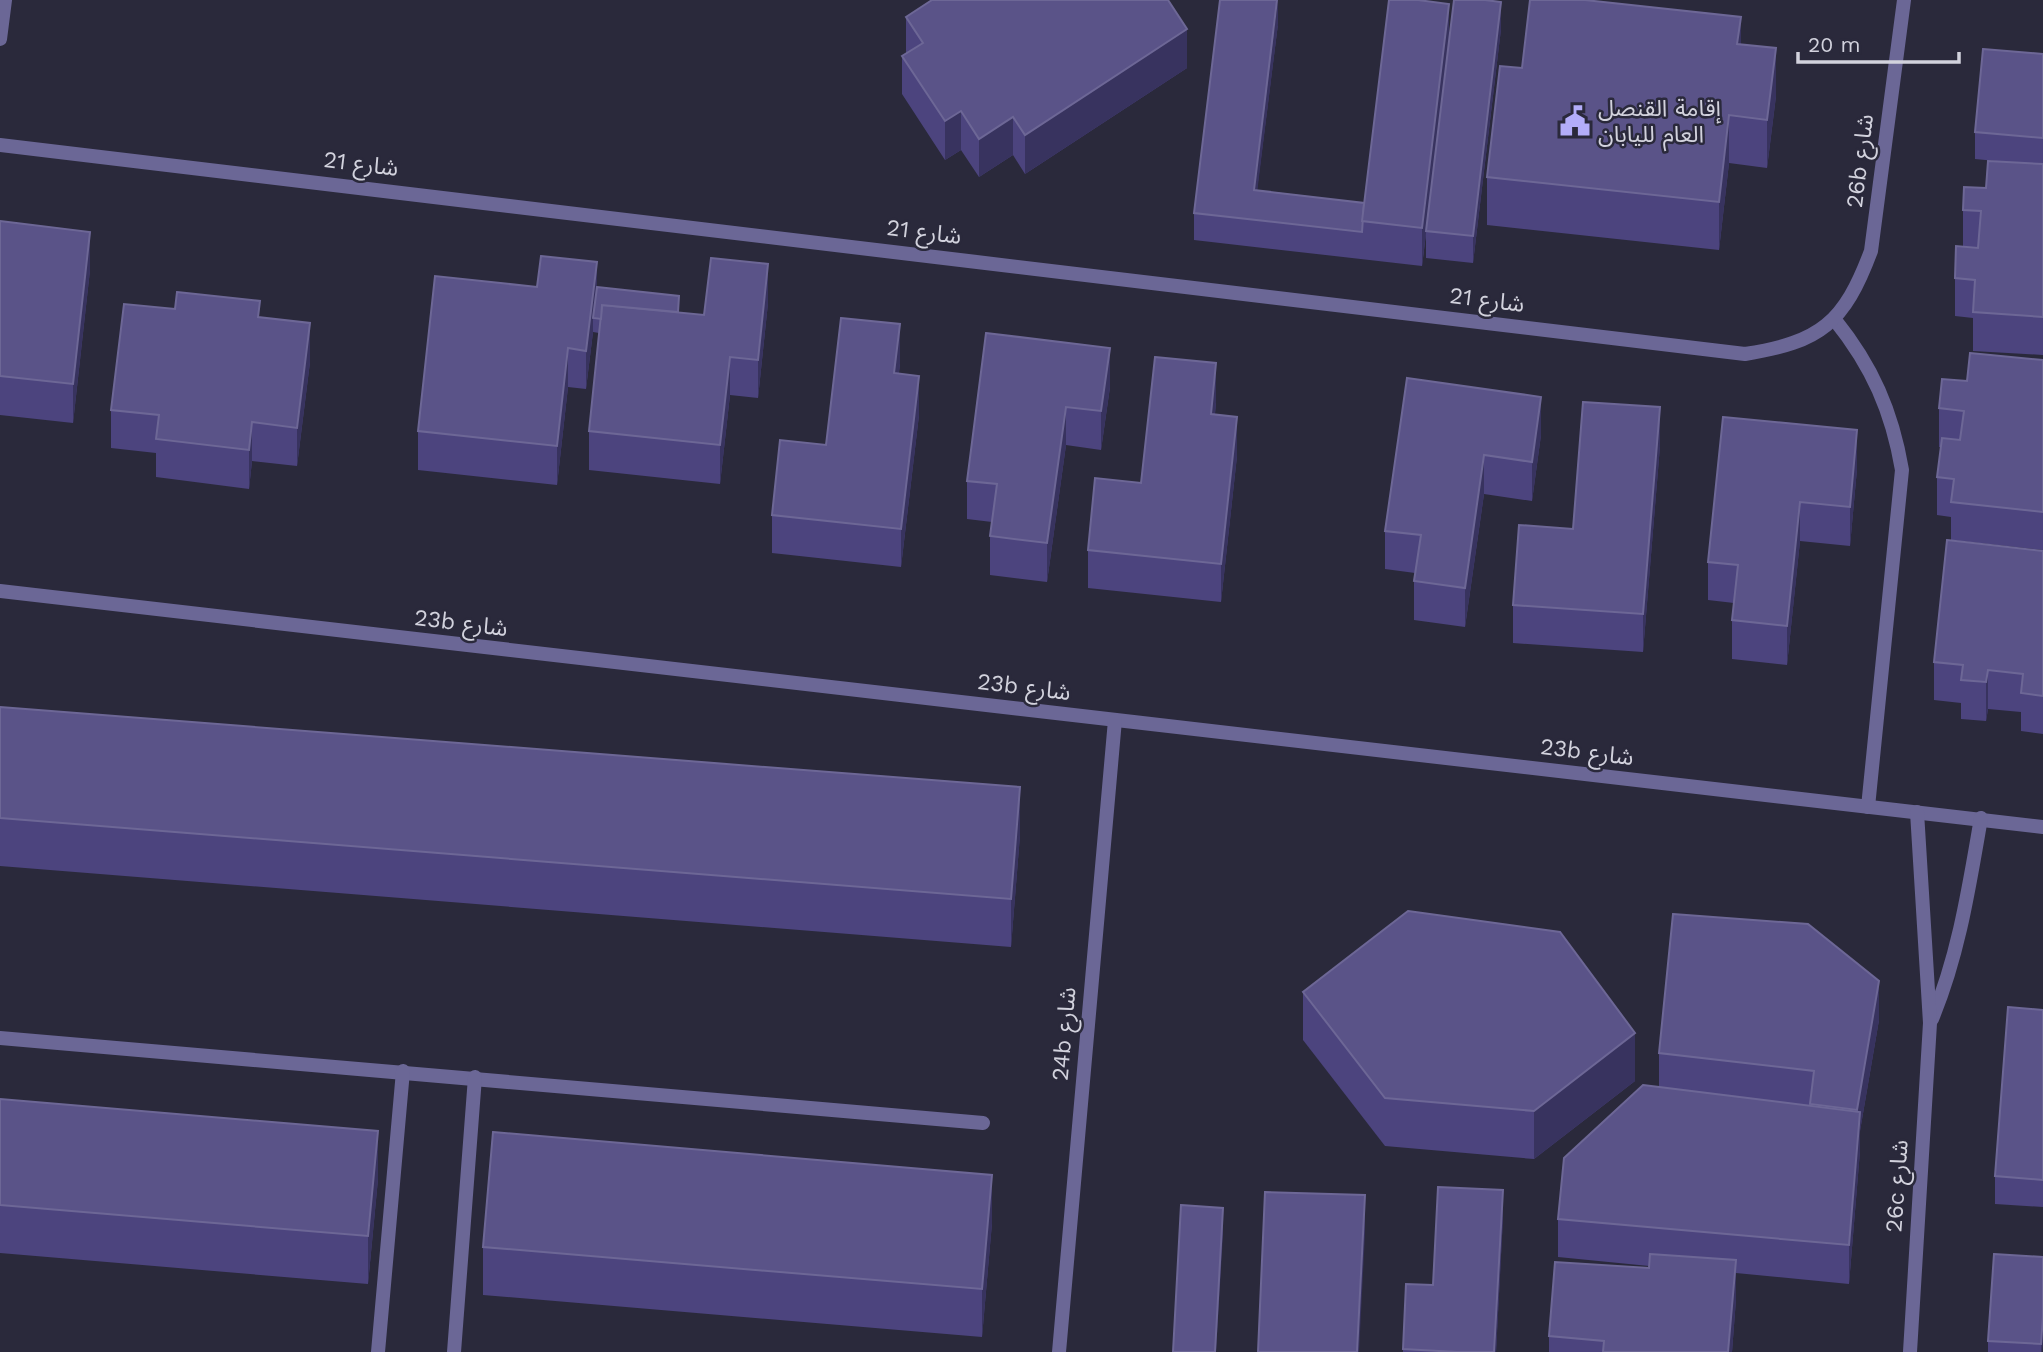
<svg xmlns="http://www.w3.org/2000/svg" width="2043" height="1352" font-family="'Work Sans','Noto Sans Arabic',sans-serif">
<rect width="100%" height="100%" fill="#2a293b"/>
<g fill="none" stroke-linecap="round" stroke-linejoin="round">
<g stroke="#6b6796" stroke-width="14">
<polyline points="0,39 5,0"/>
<path d="M1835 320C1872 366 1892 411 1902 470L1868 807"/>
</g>
<g stroke="#6b6796" stroke-width="14">
<path d="M0 145 1745 354C1821 342 1844 323 1871 251L1904 0"/>
<polyline points="0,591 2043,827"/>
<path d="M1932 1019C1959 954 1969 887 1981 818"/>
<polyline points="0,1038 983,1123"/>
<polyline points="378,1352 403,1071"/>
<polyline points="454,1352 475,1077"/>
<polyline points="1059,1352 1115,720"/>
<polyline points="1910,1352 1930,1023 1917,812"/>
</g>
</g>
<g fill="#4c447e">
<polygon points="906,17 1187,68 1025,174 1013,155 979,177 961,150 945,160 902,94 902,56 906,53"/>
<polygon points="1278,24 1257,190 1364,203 1449,41 1501,29 1473,263 1426,258 1426,234 1422,266 1194,240 1194,213"/>
<polygon points="1741,45 1776,96 1767,168 1729,163 1719,250 1487,225 1487,177 1522,68"/>
<polygon points="2043,54 2043,355 1973,351 1973,318 1955,316 1955,278 1963,247 1963,210 1986,188 2006,162 1975,159 1975,132"/>
<polygon points="0,221 90,270 73,423 0,415"/>
<polygon points="537,287 597,287 679,313 704,315 768,303 758,398 730,395 720,484 589,470 589,431 599,333 593,332 586,389 568,387 557,485 418,470 418,431"/>
<polygon points="260,317 310,362 297,466 252,461 249,489 156,477 156,453 111,448 111,410"/>
<polygon points="986,333 1110,387 1101,450 1066,445 1047,582 990,575 990,536 992,522 967,519 967,481"/>
<polygon points="2043,360 2043,550 1951,540 1951,517 1937,515 1937,477 1941,447 1939,447 1939,408 1967,381"/>
<polygon points="900,363 899,373 919,415 901,567 772,553 772,515 826,445"/>
<polygon points="1407,378 1541,435 1532,501 1484,494 1465,627 1414,620 1414,581 1415,573 1385,569 1385,531"/>
<polygon points="1216,402 1215,414 1237,456 1221,602 1088,588 1088,550 1141,483"/>
<polygon points="1723,417 1857,469 1850,546 1800,541 1787,665 1732,659 1732,620 1734,603 1708,600 1708,562"/>
<polygon points="1660,446 1643,652 1513,643 1513,605 1573,529"/>
<polygon points="2043,551 2043,734 2021,731 2021,712 1988,709 1986,721 1961,719 1961,703 1934,700 1934,662"/>
<polygon points="0,707 1020,835 1011,947 0,866"/>
<polygon points="1303,992 1635,1081 1534,1159 1385,1146 1303,1040"/>
<polygon points="2043,1010 2043,1207 1995,1204 1995,1176"/>
<polygon points="1879,1020 1860,1131 1860,1151 1849,1284 1736,1273 1736,1299 1732,1352 1549,1352 1549,1336 1649,1268 1649,1266 1558,1257 1558,1219 1659,1087 1659,1053"/>
<polygon points="0,1099 378,1179 368,1284 0,1253"/>
<polygon points="1503,1217 1496,1352 1403,1352 1403,1349 1433,1285"/>
<polygon points="992,1223 982,1337 483,1295 483,1247"/>
<polygon points="2043,1257 2042,1352 1988,1352 1988,1341"/>
</g>
<g fill="#38335f">
<polygon points="1278,0 1278,24 1254,217 1254,190"/>
<polygon points="1501,2 1501,29 1473,263 1473,236"/>
<polygon points="1449,4 1449,43 1422,266 1422,228"/>
<polygon points="1741,17 1741,65 1737,44"/>
<polygon points="1187,29 1187,68 1025,174 1025,135"/>
<polygon points="1776,48 1776,96 1767,168 1767,120"/>
<polygon points="961,111 961,150 945,160 945,121"/>
<polygon points="1729,115 1729,163 1719,250 1719,202"/>
<polygon points="1013,117 1013,155 979,177 979,139"/>
<polygon points="90,232 90,270 73,423 73,384"/>
<polygon points="597,262 597,301 593,318 593,332 586,389 586,351"/>
<polygon points="768,264 768,303 758,398 758,360"/>
<polygon points="310,323 310,362 297,466 297,428"/>
<polygon points="900,324 900,363 894,411 894,373"/>
<polygon points="568,348 568,387 557,485 557,446"/>
<polygon points="1110,348 1110,387 1101,450 1101,411"/>
<polygon points="730,357 730,395 720,484 720,445"/>
<polygon points="1216,363 1216,402 1211,452 1211,414"/>
<polygon points="919,376 919,415 901,567 901,529"/>
<polygon points="1541,397 1541,435 1532,501 1532,462"/>
<polygon points="1066,407 1066,445 1047,582 1047,543"/>
<polygon points="1660,407 1660,446 1643,652 1643,614"/>
<polygon points="1237,417 1237,456 1221,602 1221,564"/>
<polygon points="252,422 252,461 249,489 249,450"/>
<polygon points="1857,430 1857,469 1850,546 1850,507"/>
<polygon points="1484,455 1484,494 1465,627 1465,588"/>
<polygon points="1800,502 1800,541 1787,665 1787,626"/>
<polygon points="1988,670 1988,709 1986,721 1986,682"/>
<polygon points="1020,787 1020,835 1011,947 1011,899"/>
<polygon points="1879,981 1879,1020 1860,1131 1860,1151 1849,1284 1849,1245 1857,1148 1857,1110"/>
<polygon points="1635,1033 1635,1081 1534,1159 1534,1111"/>
<polygon points="378,1131 378,1179 368,1284 368,1236"/>
<polygon points="992,1175 992,1223 982,1337 982,1289"/>
<polygon points="1503,1190 1503,1217 1496,1352 1494,1352"/>
<polygon points="1365,1195 1365,1234 1359,1352 1357,1352"/>
<polygon points="1223,1208 1223,1235 1216,1352 1215,1352"/>
<polygon points="1736,1260 1736,1299 1732,1352 1728,1352"/>
<polygon points="2043,1316 2043,1343 2042,1352 2041,1352"/>
</g>
<g fill="#5a5388" stroke="#6d6796" stroke-width="2">
<polygon points="932,0 1168,0 1187,29 1025,135 1013,117 979,139 961,111 945,121 902,56 923,43 906,17"/>
<polygon points="1220,0 1277,0 1254,190 1364,203 1362,232 1194,213"/>
<polygon points="1389,0 1418,0 1449,4 1422,228 1362,221"/>
<polygon points="1454,0 1485,0 1501,2 1473,236 1426,231"/>
<polygon points="1530,0 1585,0 1741,17 1737,44 1776,48 1767,120 1729,115 1719,202 1487,177 1500,66 1522,68"/>
<polygon points="1983,49 2043,54 2043,138 1975,132"/>
<polygon points="1988,161 2043,164 2043,317 1973,312 1975,280 1955,278 1956,246 1978,248 1981,211 1963,210 1964,187 1986,188"/>
<polygon points="0,221 90,232 73,384 0,376"/>
<polygon points="541,256 597,262 586,351 568,348 557,446 418,431 435,276 537,287"/>
<polygon points="711,258 768,264 758,360 730,357 720,445 589,431 602,305 704,315"/>
<polygon points="597,287 679,296 678,312 602,305 601,319 593,318"/>
<polygon points="177,292 260,301 258,317 310,323 297,428 252,422 249,450 156,439 159,415 111,410 124,304 175,309"/>
<polygon points="841,318 900,324 894,373 919,376 901,529 772,515 780,440 826,445"/>
<polygon points="986,333 1110,348 1101,411 1066,407 1047,543 990,536 997,484 967,481"/>
<polygon points="1970,353 2043,360 2043,512 1951,502 1954,479 1937,477 1942,438 1960,440 1964,411 1939,408 1942,379 1967,381"/>
<polygon points="1155,357 1216,363 1211,414 1237,417 1221,564 1088,550 1095,478 1141,483"/>
<polygon points="1407,378 1541,397 1532,462 1484,455 1465,588 1414,581 1421,535 1385,531"/>
<polygon points="1583,402 1660,407 1643,614 1513,605 1519,525 1573,529"/>
<polygon points="1723,417 1857,430 1850,507 1800,502 1787,626 1732,620 1738,565 1708,562"/>
<polygon points="1947,540 2043,551 2043,696 2021,693 2023,674 1988,670 1986,682 1961,680 1963,665 1934,662"/>
<polygon points="0,707 1020,787 1011,899 0,818"/>
<polygon points="1408,911 1560,932 1635,1033 1534,1111 1385,1098 1303,992"/>
<polygon points="1673,914 1808,924 1879,981 1857,1110 1810,1104 1814,1071 1659,1053"/>
<polygon points="2008,1007 2043,1010 2043,1180 1995,1176"/>
<polygon points="1643,1085 1860,1112 1849,1245 1558,1219 1564,1158"/>
<polygon points="0,1099 378,1131 368,1236 0,1205"/>
<polygon points="493,1132 992,1175 982,1289 483,1247"/>
<polygon points="1438,1187 1503,1190 1494,1352 1457,1352 1403,1349 1406,1284 1433,1285"/>
<polygon points="1265,1192 1365,1195 1357,1352 1258,1352"/>
<polygon points="1181,1205 1223,1208 1215,1352 1173,1352"/>
<polygon points="1650,1254 1736,1260 1728,1352 1603,1352 1604,1341 1549,1336 1555,1262 1649,1268"/>
<polygon points="1994,1254 2043,1257 2043,1316 2041,1344 1988,1341"/>
</g>
<defs>
<g id="civic-bare" transform="scale(2.415)"><path d="M-.6-6.5H3V-4.5H.6V-3L4-1V1h2V6H-6V1h2V-1L-.6-3ZM-1.2 2.5V6h2.4V2.5Z" fill="#b3adf9" stroke="#2a293b" stroke-width="2.5" paint-order="stroke"/></g>
</defs>
<g fill-rule="evenodd">
<use href="#civic-bare" x="1575" y="121"/>
</g>
<g text-anchor="middle" dominant-baseline="central" stroke-width="5" stroke-linejoin="round" paint-order="stroke">
<g font-size="23" fill="#d2d2dd" stroke="#2a293b" text-anchor="start">
<text x="1598" y="108">إقامة القنصل<tspan x="1598" dy="26">العام لليابان</tspan></text>
</g>
<g font-size="23" fill="#d2d2dd" stroke="#2a293b">
<text transform="translate(1860 161) rotate(-83)">26b شارع</text>
<text transform="translate(361 164) rotate(7)">شارع 21</text>
<text transform="translate(924 232) rotate(7)">شارع 21</text>
<text transform="translate(1487 300) rotate(7)">شارع 21</text>
<text transform="translate(461 623) rotate(7)">23b شارع</text>
<text transform="translate(1024 687) rotate(7)">23b شارع</text>
<text transform="translate(1587 752) rotate(7)">23b شارع</text>
<text transform="translate(1064 1034) rotate(-85)">24b شارع</text>
<text transform="translate(1897 1186) rotate(-86)">26c شارع</text>
</g>
</g>
<path d="M1798 52v10h161v-10" fill="none" stroke="#d2d2dd" stroke-width="3.5"/>
<text x="1808" y="52" font-size="21" fill="#d2d2dd" stroke="#2a293b" stroke-width="5" paint-order="stroke">20 m</text>
</svg>
